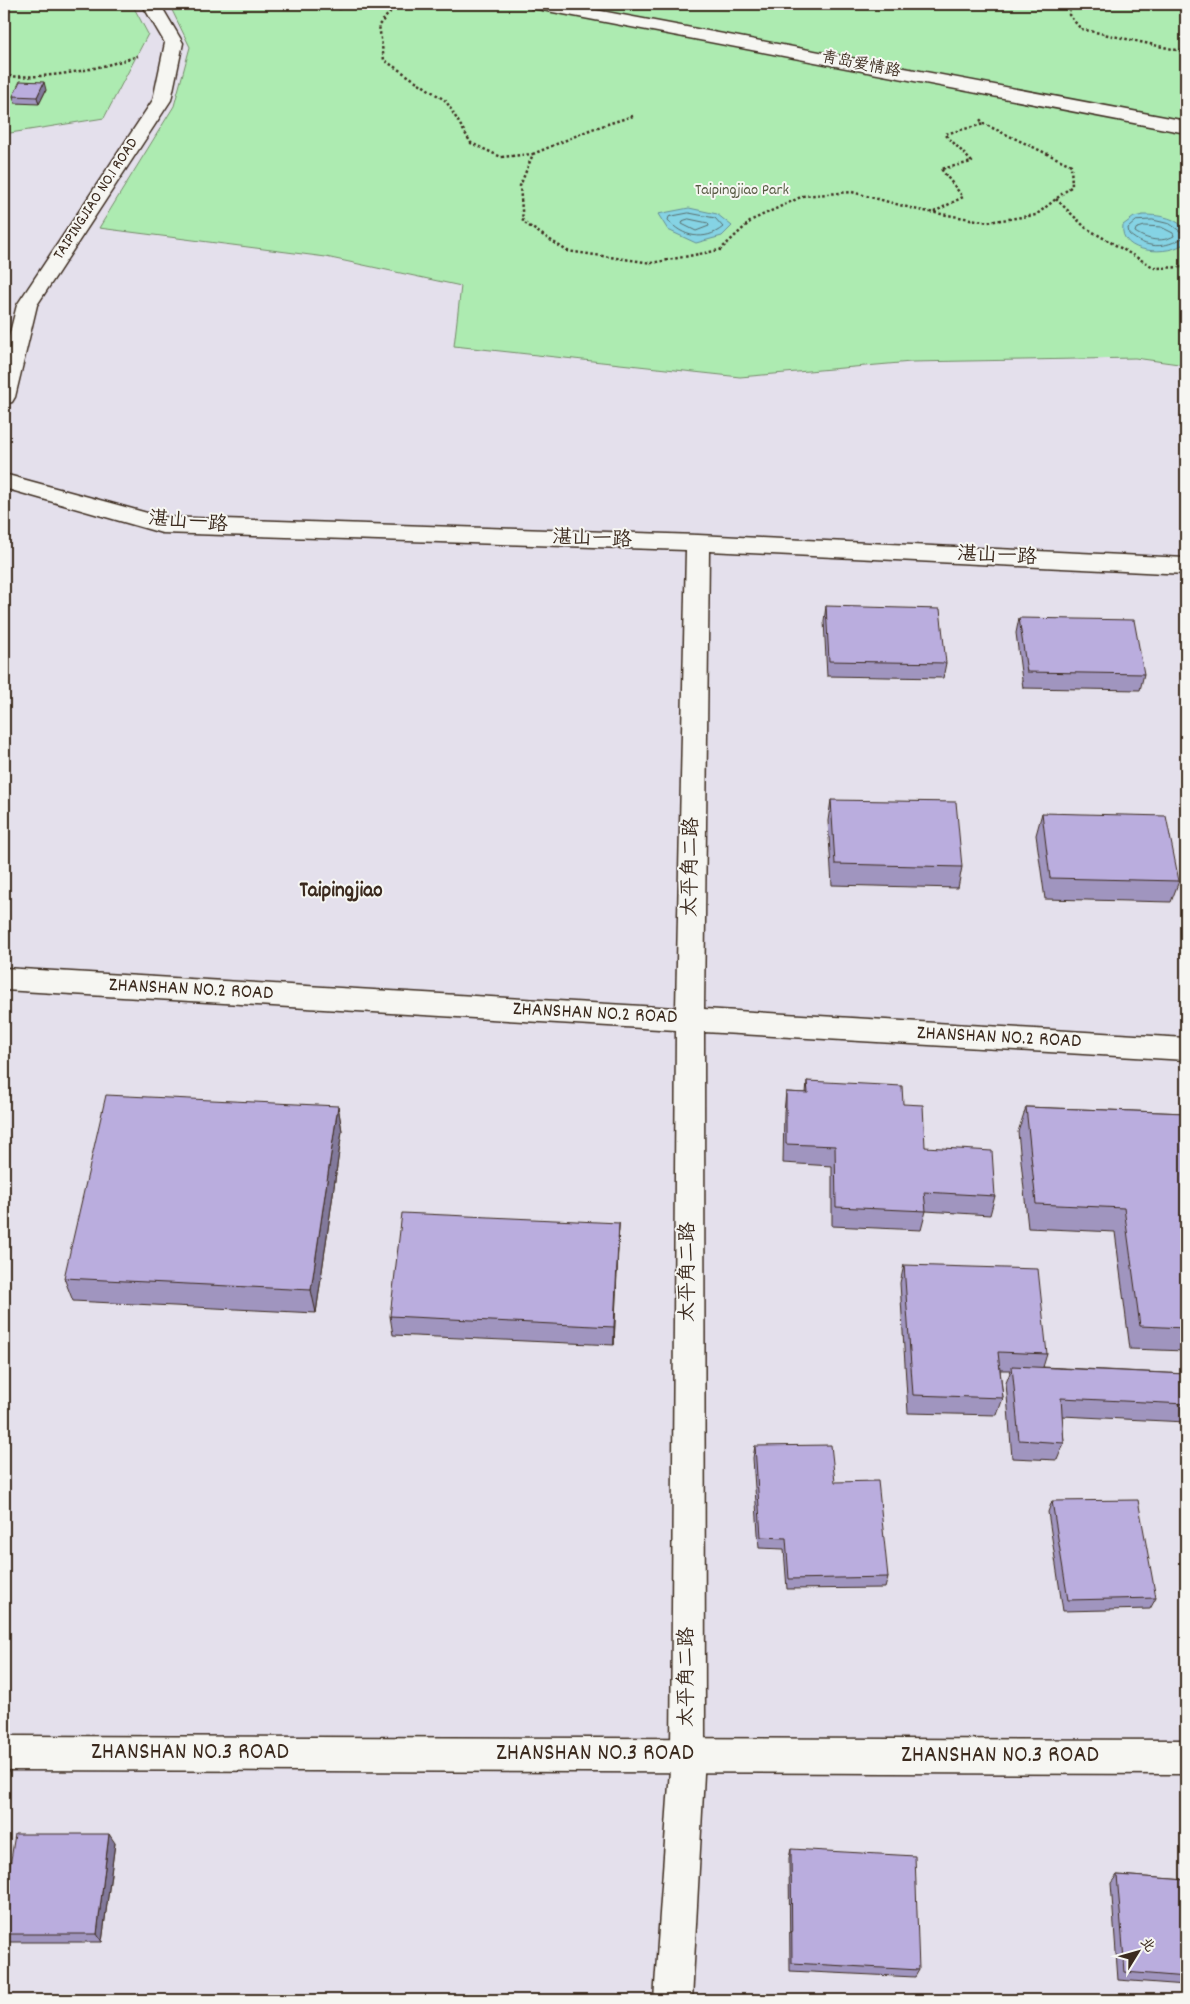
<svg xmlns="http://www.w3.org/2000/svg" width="1190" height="2004" font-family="Dekko,'LXGW WenKai TC',sans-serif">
<rect width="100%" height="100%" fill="#e4e0ec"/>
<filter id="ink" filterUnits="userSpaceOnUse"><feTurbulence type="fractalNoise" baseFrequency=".02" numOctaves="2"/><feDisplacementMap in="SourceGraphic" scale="10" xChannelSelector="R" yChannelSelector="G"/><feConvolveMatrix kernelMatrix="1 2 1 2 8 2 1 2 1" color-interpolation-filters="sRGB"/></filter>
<g filter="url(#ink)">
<g fill="#adebb1" stroke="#748a68">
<polygon points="4,4 132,4 148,34 104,118 4,134"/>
<polygon points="169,4 1186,4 1186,365 1135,358 911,362 740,377 454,346 461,286 326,257 99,228 174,106 190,47"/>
</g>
<g fill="#85d3e4" stroke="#678f95">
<polygon points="689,208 717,214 732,226 722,236 696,243 668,230 658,214"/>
<path d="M1143 215C1160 215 1189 218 1186 242 1170 257 1118 254 1123 225L1134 217Z"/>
</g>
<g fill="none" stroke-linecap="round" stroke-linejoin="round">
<g stroke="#596e6d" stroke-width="1">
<path d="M689 213 715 218 723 227C705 242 682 237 668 220L669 217Z"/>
<polygon points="689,219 708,223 709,226 696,231 682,224 683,221"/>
<path d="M1153 220 1170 224 1184 234V237C1165 249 1146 249 1129 234L1128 228 1136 221Z"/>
<path d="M1145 226 1161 227 1173 233 1174 236C1161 243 1147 240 1135 232L1136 229Z"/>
</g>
<g stroke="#3b2a1e" stroke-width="4">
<polygon id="lane" points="334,4 348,4 340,8"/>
</g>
<g stroke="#3b2a1e" stroke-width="3">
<g id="street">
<polygon points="142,4 160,4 183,43 171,100 37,305 15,397 12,402 4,404 4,356 17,305 153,100 165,43"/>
<polygon points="528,4 564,4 1186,121 1186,133 537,9 531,8"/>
<polygon points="4,474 162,517 698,535 1186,558 1186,574 709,551 704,1009 1186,1038 1186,1060 704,1032 705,1755 692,2000 654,2000 671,1755 676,1030 4,990 4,968 676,1008 686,550 162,533 4,488"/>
</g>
</g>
<g stroke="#3b2a1e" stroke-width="3">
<polygon id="secondary" points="4,1736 1186,1740 1186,1774 4,1770"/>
</g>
<g stroke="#3b2a1e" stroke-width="2.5" stroke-dasharray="2.5 2.5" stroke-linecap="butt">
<polyline points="397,4 379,25 384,60 446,101 471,143 501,157 533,154"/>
<polyline points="1071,4 1069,15 1081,29 1186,52"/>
<path d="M4 76C50 79 94 70 138 56"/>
<polyline points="633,116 592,129 533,154 520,186 523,222 567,251 652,263 720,250 752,220 803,196 852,192 918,210 988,222 1036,215 1072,186 1071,165 984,124 979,118"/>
<polyline points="1056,199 1086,228 1155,268 1186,267"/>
<polyline points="934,212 963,197 941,169 972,162 945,134 984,124"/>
</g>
<use href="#lane" fill="#f6f6f2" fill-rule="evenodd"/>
<use href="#street" fill="#f6f6f2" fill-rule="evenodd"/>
<use href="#secondary" fill="#f6f6f2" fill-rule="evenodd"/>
</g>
<g fill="#a095bf" stroke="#3b2a1e">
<polygon points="46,90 39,104 15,103 13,96"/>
<polygon points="826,606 946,663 943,678 827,676 824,621"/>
<polygon points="1019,618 1144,674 1140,690 1023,688 1016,633"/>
<polygon points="831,800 962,867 958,888 832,885 828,821"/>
<polygon points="1042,813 1179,881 1171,902 1045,899 1036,835"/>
<polygon points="807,1081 903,1104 925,1147 995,1196 990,1215 926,1211 921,1230 832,1226 832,1166 783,1163 784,1112 786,1092 806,1093"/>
<polygon points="338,1106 342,1131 316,1313 73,1301 64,1278"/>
<polygon points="1026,1107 1186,1113 1186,1351 1130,1349 1115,1232 1028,1228 1018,1132"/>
<polygon points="619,1223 614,1345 393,1335 390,1316"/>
<polygon points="904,1265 1047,1354 1043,1367 1186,1374 1186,1422 1062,1416 1064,1443 1057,1460 1012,1458 1006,1383 1011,1370 1000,1370 1003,1398 997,1415 908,1413 900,1283"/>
<polygon points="755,1446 835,1482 888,1577 885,1588 787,1589 784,1549 759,1548 753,1458"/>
<polygon points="1052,1501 1156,1598 1150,1609 1063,1611 1048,1512"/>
<polygon points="115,1843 102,1942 6,1942 4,1939 4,1905"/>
<polygon points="791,1849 919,1970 915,1977 790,1971 789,1858"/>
<polygon points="1117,1875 1186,1880 1186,1985 1118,1980 1111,1883"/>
</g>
<g fill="#82799b" stroke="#3b2a1e">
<polygon points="44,82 46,90 39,104 37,97"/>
<polygon points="338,1106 342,1131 316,1313 311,1290"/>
<polygon points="619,1223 618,1242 614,1345 614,1327"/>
<polygon points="109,1834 115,1843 102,1942 97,1934"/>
</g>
<g fill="#baadde" stroke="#3b2a1e">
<polygon points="20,81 44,82 37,97 13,96"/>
<polygon points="826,606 940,609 946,663 829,661"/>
<polygon points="1019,618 1134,620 1144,674 1027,672"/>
<polygon points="831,800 956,802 962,867 835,864"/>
<polygon points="1042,813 1166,816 1179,881 1050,878"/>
<polygon points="807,1081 902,1086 903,1104 923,1105 925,1147 992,1151 995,1196 924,1192 926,1211 836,1207 835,1146 786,1144 786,1092 808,1093"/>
<polygon points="106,1095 338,1106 311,1290 64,1278"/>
<polygon points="1026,1107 1186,1113 1186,1328 1140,1326 1124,1208 1036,1204"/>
<polygon points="402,1213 619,1223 614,1327 390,1316"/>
<polygon points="904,1265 1038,1269 1047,1354 998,1352 1003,1398 913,1395"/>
<polygon points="1012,1366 1186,1374 1186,1404 1061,1398 1064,1443 1019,1440"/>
<polygon points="831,1445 835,1482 878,1481 888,1577 789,1579 786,1538 761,1537 755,1446"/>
<polygon points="1138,1500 1156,1598 1068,1600 1052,1501"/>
<polygon points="15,1834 109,1834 97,1934 4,1934 4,1905"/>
<polygon points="791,1849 915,1856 919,1970 792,1963"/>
<polygon points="1117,1875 1186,1880 1186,1977 1125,1972"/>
</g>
</g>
<g text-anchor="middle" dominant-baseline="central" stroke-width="4" stroke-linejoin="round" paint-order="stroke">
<g font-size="16" fill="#3b2a1e" stroke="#f6f6f2">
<text transform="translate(861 65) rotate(11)">青岛爱情路</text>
<text transform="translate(96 199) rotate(-57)">TAIPINGJIAO NO.1 ROAD</text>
</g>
<g font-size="16" fill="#585a43" stroke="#f6f6f2">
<text x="742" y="190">Taipingjiao Park</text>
</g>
<g font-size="20" fill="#3b2a1e" stroke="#f6f6f2">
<text transform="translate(188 523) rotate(5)">湛山一路</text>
<text transform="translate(592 540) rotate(2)">湛山一路</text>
<text transform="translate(997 557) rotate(3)">湛山一路</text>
<text transform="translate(692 867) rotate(-89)">太平角二路</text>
<text transform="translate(191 990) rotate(3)">ZHANSHAN NO.2 ROAD</text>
<text transform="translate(595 1014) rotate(3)">ZHANSHAN NO.2 ROAD</text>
<text transform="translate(999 1038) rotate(3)">ZHANSHAN NO.2 ROAD</text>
<text transform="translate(689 1272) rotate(-90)">太平角二路</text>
<text transform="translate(688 1677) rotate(-90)">太平角二路</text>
</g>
<g font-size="21" font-weight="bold" fill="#3b2a1e" stroke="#f6f6f2">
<text x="341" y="892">Taipingjiao</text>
</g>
<g font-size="24" fill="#3b2a1e" stroke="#f6f6f2">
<text x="190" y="1753">ZHANSHAN NO.3 ROAD</text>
<text x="595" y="1754">ZHANSHAN NO.3 ROAD</text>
<text x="1000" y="1756">ZHANSHAN NO.3 ROAD</text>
</g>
</g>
<rect width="1190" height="2004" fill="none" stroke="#f6f6f2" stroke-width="20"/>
<rect x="10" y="10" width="1170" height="1984" fill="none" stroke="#3b2a1e" stroke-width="2" filter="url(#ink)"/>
<g transform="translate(1138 1952) rotate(53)" stroke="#f6f6f2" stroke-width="4" paint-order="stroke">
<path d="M0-4L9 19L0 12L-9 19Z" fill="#3b2a1e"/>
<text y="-8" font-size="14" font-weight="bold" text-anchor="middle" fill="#3b2a1e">北</text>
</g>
</svg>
